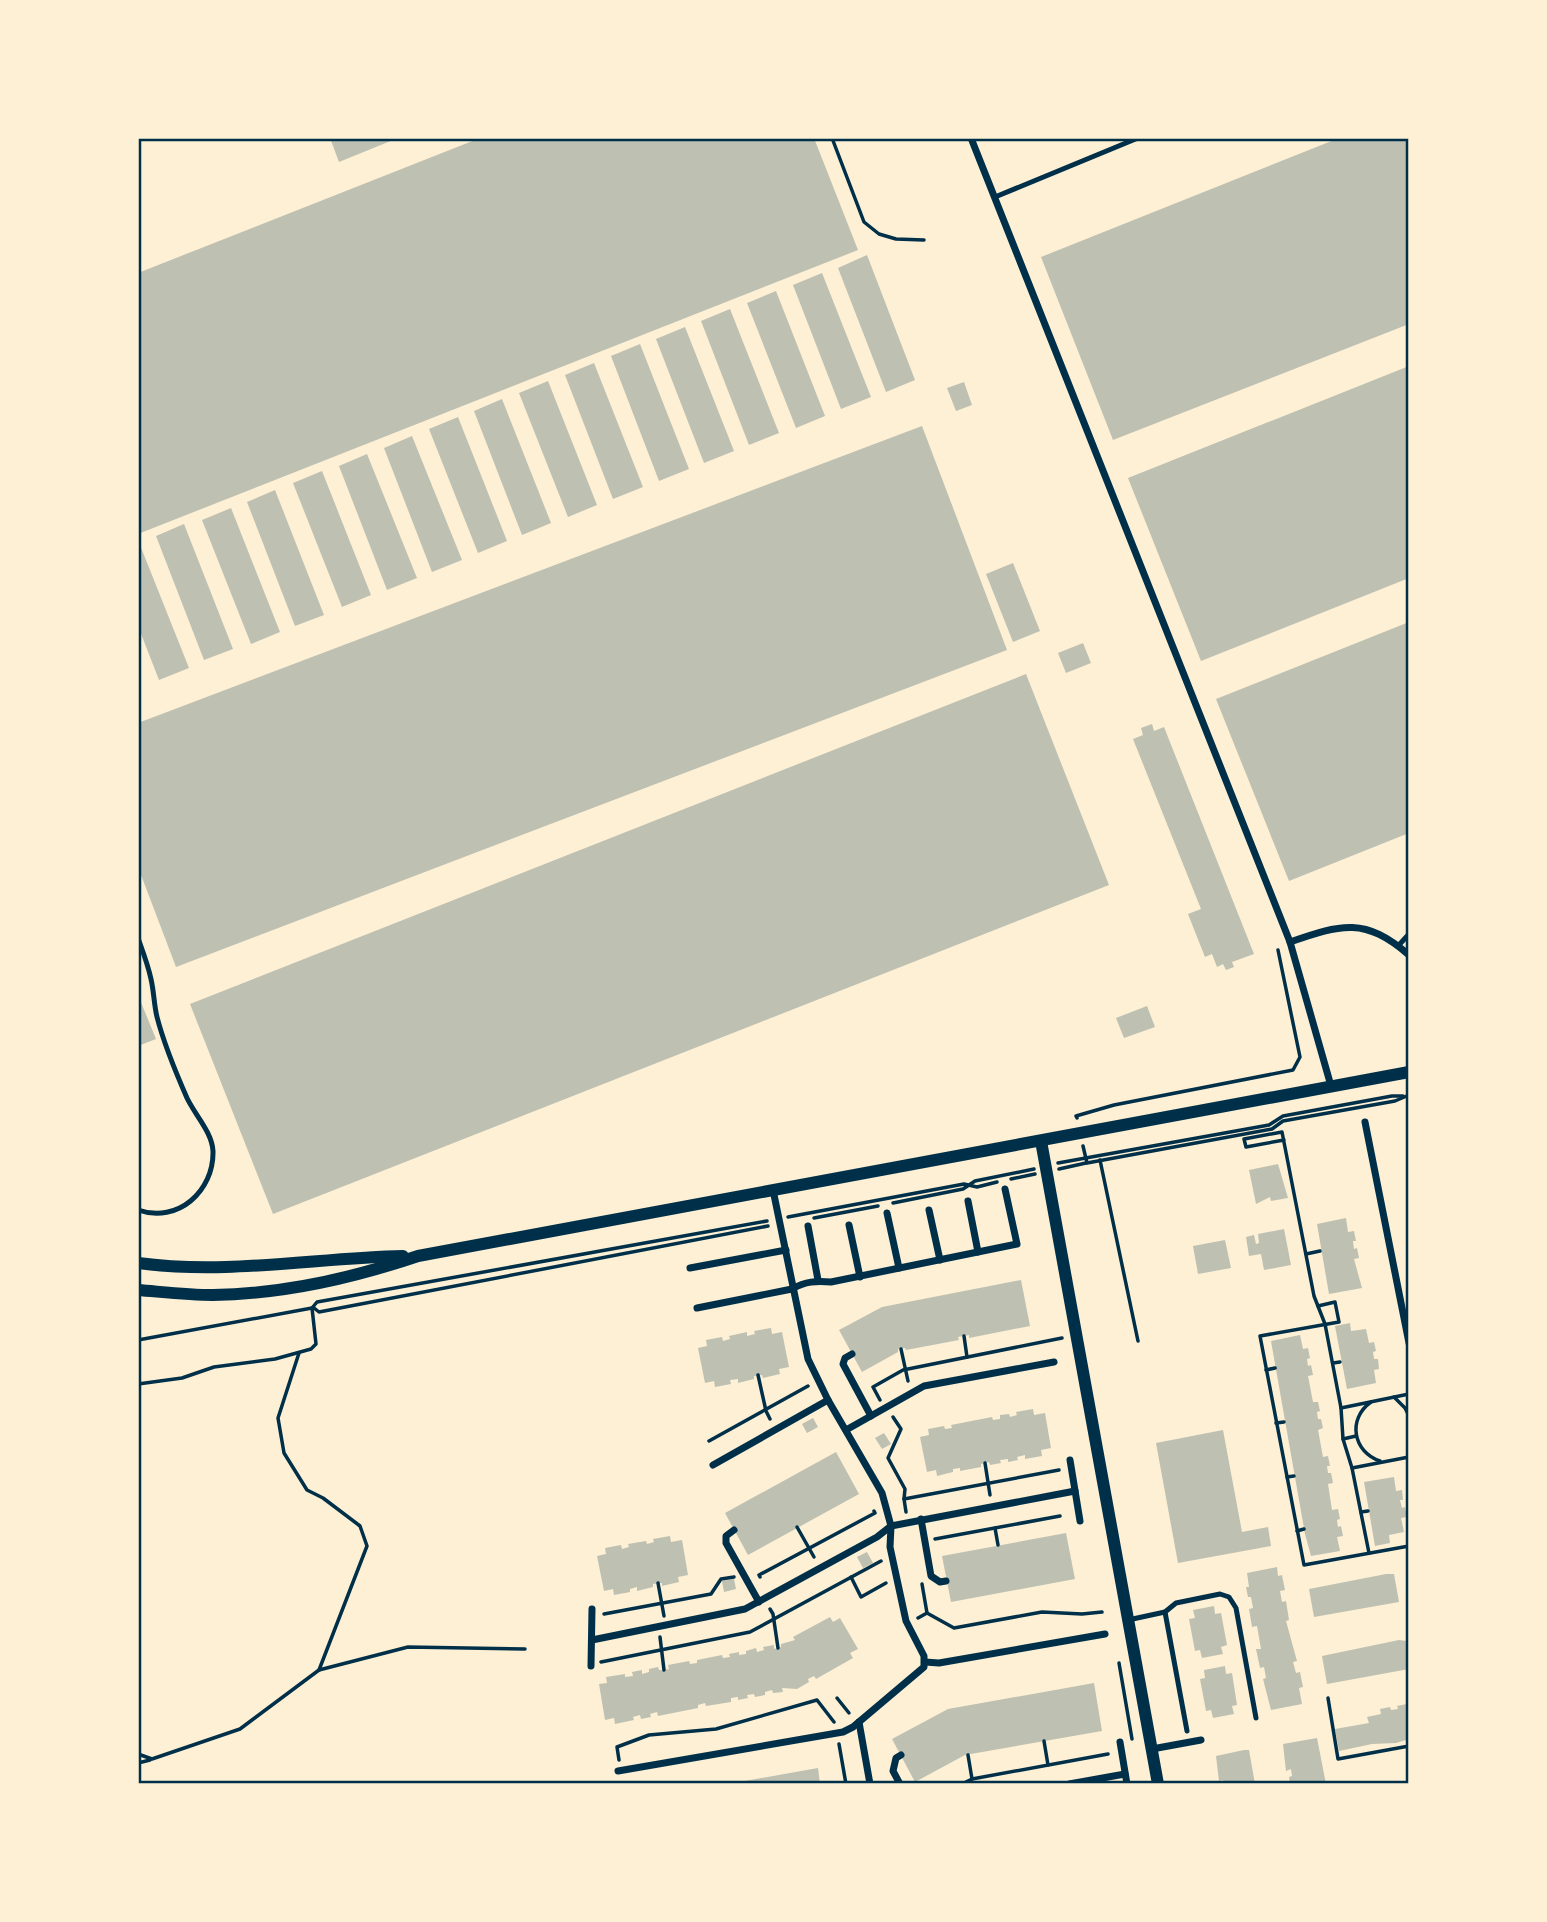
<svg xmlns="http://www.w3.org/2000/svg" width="1547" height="1922" font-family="'Fira Sans Condensed',sans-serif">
<rect width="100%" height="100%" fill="#fdf0d5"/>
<g fill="#bec0b2">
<polygon points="330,138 398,138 339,162"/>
<polygon points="480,138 814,138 858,250 138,534 138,273"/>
<polygon points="1339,138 1409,138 1409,324 1113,440 1041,257"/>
<polygon points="867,255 915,380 886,392 838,268"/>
<polygon points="822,273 871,397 841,409 793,285"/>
<polygon points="776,291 825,416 796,428 747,303"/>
<polygon points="730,309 779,433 749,445 701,321"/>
<polygon points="685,327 734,451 704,463 656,339"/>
<polygon points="640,344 689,469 659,481 611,356"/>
<polygon points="594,363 643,487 613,499 565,375"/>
<polygon points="1409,366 1409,578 1201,661 1128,478"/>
<polygon points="548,381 597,505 568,517 519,393"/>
<polygon points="964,382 972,405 956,411 947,388"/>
<polygon points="502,399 551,523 522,535 474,411"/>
<polygon points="458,417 507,541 478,553 429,429"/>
<polygon points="922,426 1007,650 176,967 138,867 138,723"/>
<polygon points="412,436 462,560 432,572 384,448"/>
<polygon points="367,454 417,578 387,590 339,466"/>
<polygon points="322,471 371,595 342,607 293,483"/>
<polygon points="275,490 324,615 295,626 247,502"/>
<polygon points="231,508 280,632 251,644 202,520"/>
<polygon points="184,524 233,649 204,660 156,536"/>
<polygon points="138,540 189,668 159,680 138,626"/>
<polygon points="1013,563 1040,631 1013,642 986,574"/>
<polygon points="1409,622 1409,833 1289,881 1216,699"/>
<polygon points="1083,643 1091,663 1066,673 1058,653"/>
<polygon points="1026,674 1109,885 273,1214 190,1004"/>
<polygon points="1152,724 1154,731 1164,727 1254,954 1232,962 1234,967 1226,970 1223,964 1217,967 1212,954 1205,957 1188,914 1201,909 1133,739 1143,735 1141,728"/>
<polygon points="138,995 156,1039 138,1046"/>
<polygon points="1147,1006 1155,1027 1124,1038 1116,1018"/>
<polygon points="1278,1164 1288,1198 1271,1201 1270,1197 1256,1204 1249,1170"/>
<polygon points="1346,1218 1348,1232 1354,1231 1356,1241 1353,1241 1354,1249 1357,1248 1359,1258 1354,1259 1362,1288 1329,1294 1317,1224"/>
<polygon points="1284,1229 1291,1265 1264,1270 1261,1254 1249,1256 1246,1237 1254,1235 1256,1244 1259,1243 1258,1234"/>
<polygon points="1225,1240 1231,1268 1198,1274 1193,1246"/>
<polygon points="1021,1280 1030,1326 969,1338 969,1335 958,1337 959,1340 906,1350 905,1348 898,1349 898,1352 862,1372 839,1330 882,1307"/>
<polygon points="1350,1323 1351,1331 1366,1329 1369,1343 1374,1342 1376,1351 1373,1352 1374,1359 1378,1359 1379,1369 1374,1370 1376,1383 1347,1389 1335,1326"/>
<polygon points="771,1328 772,1334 782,1332 789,1367 779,1369 780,1374 763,1378 762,1375 754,1376 754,1379 738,1383 738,1379 730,1380 731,1384 715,1387 714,1381 705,1383 698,1348 707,1346 706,1340 722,1337 723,1341 730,1339 729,1336 747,1332 747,1336 755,1334 754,1331"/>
<polygon points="1300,1335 1303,1349 1308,1348 1310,1358 1307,1359 1308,1366 1311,1365 1313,1375 1308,1376 1313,1402 1318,1402 1320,1411 1317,1412 1318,1419 1321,1419 1323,1428 1318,1430 1323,1457 1328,1456 1330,1466 1327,1466 1328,1473 1331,1473 1333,1483 1328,1484 1332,1510 1338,1509 1340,1519 1337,1520 1338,1527 1341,1526 1343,1536 1337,1537 1340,1551 1311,1556 1305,1534 1271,1341"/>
<polygon points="1033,1409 1034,1415 1045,1413 1051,1448 1041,1450 1042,1456 1025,1459 1025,1455 1017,1457 1018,1460 1008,1462 1008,1459 1000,1460 1001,1463 990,1465 989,1462 981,1464 981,1467 960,1471 960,1468 953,1469 953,1472 937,1476 936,1470 927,1472 920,1437 929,1435 928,1429 944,1426 945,1429 952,1428 951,1425 992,1417 993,1420 1000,1419 1000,1415 1009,1414 1010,1417 1017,1415 1016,1412"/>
<polygon points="813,1418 818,1427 807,1433 802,1424"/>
<polygon points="1223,1430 1242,1532 1268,1527 1271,1546 1178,1563 1156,1443"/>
<polygon points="884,1433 891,1444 882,1449 875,1438"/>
<polygon points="836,1452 859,1494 748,1555 725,1513"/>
<polygon points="1394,1477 1396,1491 1402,1490 1403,1500 1400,1500 1402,1508 1405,1507 1407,1517 1401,1518 1404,1532 1389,1535 1390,1543 1375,1546 1364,1482"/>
<polygon points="1066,1533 1075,1579 951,1602 942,1556"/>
<polygon points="670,1536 671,1542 682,1540 688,1575 678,1577 679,1582 662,1586 662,1583 653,1584 653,1587 637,1591 637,1587 630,1589 630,1592 614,1595 613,1589 604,1591 597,1556 606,1554 605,1548 621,1545 622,1549 629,1547 628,1544 646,1541 647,1544 654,1542 653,1539"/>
<polygon points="867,1552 873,1563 863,1568 857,1557"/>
<polygon points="1277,1567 1278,1576 1282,1575 1285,1590 1280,1591 1282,1602 1286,1601 1289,1620 1286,1621 1297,1661 1293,1662 1296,1673 1300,1672 1303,1687 1299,1688 1302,1704 1271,1710 1263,1679 1266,1678 1264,1667 1260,1668 1256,1649 1261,1649 1257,1626 1252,1627 1249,1609 1253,1608 1251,1597 1248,1597 1246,1587 1249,1587 1247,1573"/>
<polygon points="1386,1574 1394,1574 1399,1602 1314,1617 1309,1589"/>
<polygon points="734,1579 736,1589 724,1592 722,1581"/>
<polygon points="1214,1606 1215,1614 1221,1613 1227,1645 1221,1647 1223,1654 1202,1658 1200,1650 1195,1651 1189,1619 1195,1618 1193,1610"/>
<polygon points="830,1617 833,1622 840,1618 858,1649 850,1653 853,1658 816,1679 814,1676 808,1679 809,1682 797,1689 782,1688 783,1692 773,1693 772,1690 765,1692 765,1695 755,1697 754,1694 747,1695 748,1698 738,1700 738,1697 731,1698 731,1702 706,1706 705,1703 698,1705 698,1708 658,1716 657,1712 650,1714 651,1717 641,1719 640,1715 633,1717 634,1720 615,1724 614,1718 605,1720 599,1684 607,1683 606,1677 625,1674 625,1677 633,1676 632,1672 642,1670 642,1674 649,1672 649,1669 658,1667 659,1670 664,1670 669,1669 668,1665 689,1661 690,1664 697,1663 697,1660 722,1655 723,1658 730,1657 729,1654 739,1652 739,1655 746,1654 746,1651 756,1648 757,1652 764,1650 763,1647 774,1645 774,1649 781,1647 781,1644 795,1640 793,1637"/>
<polygon points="1399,1640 1407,1641 1409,1669 1327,1684 1322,1656"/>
<polygon points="1225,1666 1226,1674 1232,1673 1237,1705 1232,1706 1234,1714 1213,1718 1211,1710 1206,1711 1200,1679 1205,1678 1204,1670"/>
<polygon points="1094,1683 1102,1731 965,1755 915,1782 892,1739 948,1709"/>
<polygon points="1407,1704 1409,1739 1396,1743 1372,1744 1339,1751 1335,1729 1369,1723 1367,1717 1381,1714 1380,1709 1390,1707 1391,1710 1398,1709 1397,1706"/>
<polygon points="1317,1738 1326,1784 1290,1784 1289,1777 1292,1776 1291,1769 1286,1771 1283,1744"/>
<polygon points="1244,1750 1249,1750 1255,1784 1224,1784 1223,1780 1219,1781 1216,1756"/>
<polygon points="818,1768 820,1784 739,1784 739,1782"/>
</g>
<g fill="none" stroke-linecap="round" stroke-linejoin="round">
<g stroke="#003049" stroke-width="3.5">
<polyline points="832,138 864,222 879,234 896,239 924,240"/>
<polyline points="1077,1118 1076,1116 1114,1105 1293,1070 1300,1057 1278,950"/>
<polyline points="1284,1140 1246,1147 1244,1139 1282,1132 1314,1296 1325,1324 1341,1408"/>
<polyline points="1083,1146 1087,1163 1272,1129 1283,1121 1395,1101 1409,1095"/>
<polyline points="1100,1160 1138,1341"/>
<polyline points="1058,1163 1269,1125 1283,1116 1392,1096 1403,1096"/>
<polyline points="1059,1169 1086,1163"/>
<polyline points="1011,1179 1035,1174"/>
<polyline points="893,1203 963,1189 975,1181 1034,1169"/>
<polyline points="788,1217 964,1184 977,1187 997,1182"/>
<polyline points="814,1218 878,1206"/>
<polyline points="1306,1254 1320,1251"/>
<polyline points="1318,1306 1335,1302 1339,1322 1260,1336 1304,1565 1409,1546"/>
<polyline points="314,1308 319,1312 768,1226"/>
<polyline points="964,1336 967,1357"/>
<polyline points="138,1340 312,1308 317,1302 767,1221"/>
<polyline points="901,1349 908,1381"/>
<polyline points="299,1353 278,1418 284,1453 307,1490 323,1498 360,1526 367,1546 319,1670"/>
<polyline points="1333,1363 1340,1362"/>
<polyline points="1266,1370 1275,1368"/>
<polyline points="758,1375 766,1411 770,1419"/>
<polyline points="138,1384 182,1378 214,1367 275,1359 311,1349 316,1344 312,1308"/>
<polyline points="1409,1394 1341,1408 1343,1439 1352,1468 1409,1457"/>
<polyline points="1394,1397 1405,1408 1409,1416"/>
<polyline points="880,1400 873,1387 903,1370 1062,1338"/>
<path d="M1371 1402C1347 1419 1353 1452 1380 1461"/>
<polyline points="893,1417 901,1429 888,1458 905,1489 904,1499"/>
<polyline points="1276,1423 1284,1422"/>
<polyline points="1343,1439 1356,1436"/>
<polyline points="709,1441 808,1386"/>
<polyline points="985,1463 990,1495"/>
<polyline points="1352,1468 1369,1553"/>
<polyline points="1287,1477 1294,1476"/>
<polyline points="906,1512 904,1499 1059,1470"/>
<polyline points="1361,1512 1368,1511"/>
<polyline points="797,1527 814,1557"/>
<polyline points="995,1528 998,1545"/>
<polyline points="1297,1531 1304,1529"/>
<polyline points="935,1539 1060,1516"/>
<polyline points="760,1577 759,1575 875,1513 874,1511"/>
<polyline points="851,1577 861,1597 886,1583"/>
<polyline points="658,1583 664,1616"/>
<polyline points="922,1584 927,1613"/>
<polyline points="770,1609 773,1614 778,1648"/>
<polyline points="604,1614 711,1594 721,1579 734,1577"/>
<polyline points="918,1618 927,1613 954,1628 1042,1612 1082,1614 1102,1612"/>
<polyline points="660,1637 664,1670"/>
<polyline points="601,1662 750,1632 881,1561"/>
<polyline points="1119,1663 1132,1739"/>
<polyline points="837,1698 849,1713"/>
<polyline points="1328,1698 1338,1759 1409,1746"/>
<polyline points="1044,1741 1048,1765"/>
<polyline points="839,1744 846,1784"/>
<polyline points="138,1754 152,1759 240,1729 319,1670 408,1647 525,1649"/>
<polyline points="968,1755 972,1779"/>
<polyline points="619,1760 617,1747 649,1735 716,1729 817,1700 834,1722"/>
<polyline points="138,1763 150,1760"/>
<polyline points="962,1784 972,1779 1108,1754"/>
</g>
<g stroke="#003049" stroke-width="5">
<polyline points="995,197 1138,138"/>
<path d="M138 938C143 952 148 965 151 979 154 992 154 1005 157 1017 164 1044 176 1073 187 1098 195 1115 212 1132 213 1151 214 1191 178 1224 138 1210"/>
<polyline points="1398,946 1409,934"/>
<polyline points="1165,1612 1187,1731"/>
<polyline points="1128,1620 1165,1612 1176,1603 1220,1594 1229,1597 1236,1608 1256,1718"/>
</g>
<g stroke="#003049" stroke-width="7">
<polyline points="971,138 1290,942 1331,1086"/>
<path d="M1290 942C1342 924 1365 917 1409 955"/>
<polyline points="1365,1122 1409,1343"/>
<polyline points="968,1201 978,1252"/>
<polyline points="929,1210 940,1260"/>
<polyline points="887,1213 899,1268"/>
<polyline points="849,1225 860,1277"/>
<polyline points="808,1226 818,1280"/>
<polyline points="690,1268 786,1250"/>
<path d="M697 1308 792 1289C806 1281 816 1281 831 1282L1017 1244 1005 1189"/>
<polyline points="852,1354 845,1358 843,1364 871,1416"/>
<polyline points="846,1430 924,1386 1054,1362"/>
<polyline points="1070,1460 1080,1521"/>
<polyline points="713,1465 828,1400"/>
<polyline points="921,1519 931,1576 940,1582 946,1581"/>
<polyline points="734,1530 726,1536 726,1543 759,1602"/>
<polyline points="592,1640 745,1609 877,1537 891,1526 1075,1491"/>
<polyline points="925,1662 939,1663 1105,1634"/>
<polyline points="591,1666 592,1609"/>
<polyline points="859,1722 870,1784"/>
<polyline points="1120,1742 1127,1784"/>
<polyline points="1152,1749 1201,1740"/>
<polyline points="618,1771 843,1732 853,1727 924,1667 924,1656 906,1621 890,1547 891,1526 882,1493 828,1400 808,1359 773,1190"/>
<polyline points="900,1784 893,1771 896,1758 901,1755"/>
<polyline points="1069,1784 1125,1774"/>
</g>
<g stroke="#003049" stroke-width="12">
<polyline points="1041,1141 1158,1784"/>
<path d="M138 1263C227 1275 315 1258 403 1256"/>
<path d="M138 1290C163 1292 188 1295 213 1295 282 1294 353 1278 418 1256L1409 1072"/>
</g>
</g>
<rect width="1547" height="1922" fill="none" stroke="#fdf0d5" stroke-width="280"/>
<rect x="140" y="140" width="1267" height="1642" fill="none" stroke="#003049" stroke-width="2.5"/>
</svg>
